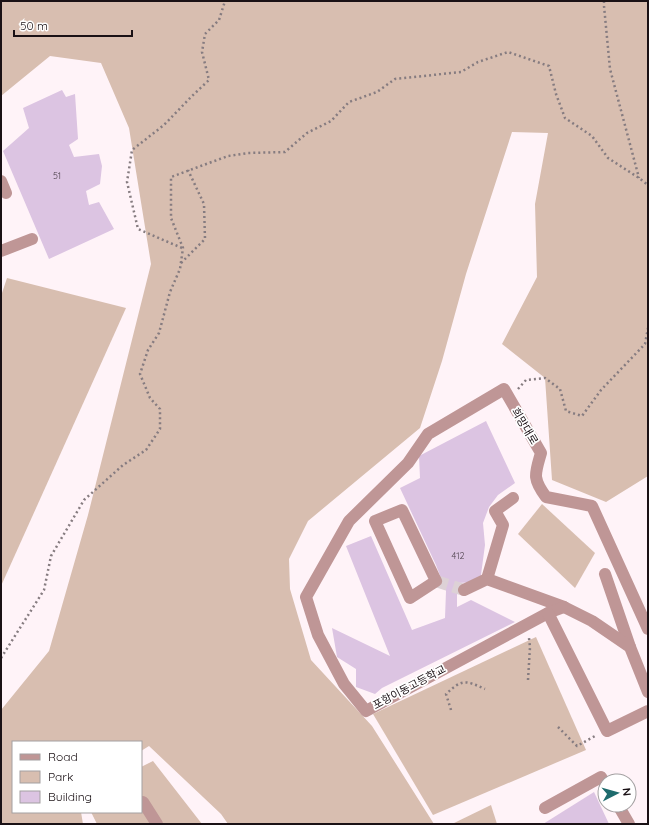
<svg xmlns="http://www.w3.org/2000/svg" width="649" height="825" font-family="Quicksand,'Noto Sans KR',sans-serif">
<rect width="100%" height="100%" fill="#fff3f8"/>
<g fill="#d8beb0">
<polygon points="1,1 648,1 648,476 606,502 552,480 545,378 502,344 537,277 535,204 548,133 512,132 466,274 442,361 420,428 308,521 289,559 290,589 311,660 372,726 434,824 228,824 221,814 149,746 141,751 141,742 13,742 13,812 81,812 83,824 1,824 1,710 49,651 88,515 151,264 129,128 101,63 50,56 1,96"/>
<polygon points="7,278 126,308 1,586 1,296"/>
<polygon points="542,504 595,553 575,588 518,534"/>
<polygon points="536,637 586,750 433,815 373,714"/>
<polygon points="153,761 202,824 97,824 91,812 141,812 141,767"/>
<polygon points="491,805 497,824 452,824"/>
</g>
<g fill="#dcc4e2">
<polygon points="62,90 66,97 75,94 78,139 69,145 74,157 99,154 102,166 100,184 86,191 89,205 99,202 114,229 49,259 3,151 29,128 23,108"/>
<polygon points="486,421 515,483 498,495 489,507 483,523 485,545 480,582 457,583 457,607 471,600 515,622 382,688 375,694 356,687 356,669 337,657 332,628 390,656 346,546 371,536 412,630 445,618 446,591 436,565 400,488 420,478 419,456"/>
<polygon points="594,792 609,824 543,824"/>
</g>
<g fill="none" stroke-linecap="round" stroke-linejoin="round">
<polyline stroke="#ddd1d6" stroke-width="12" stroke-dasharray="12 6" stroke-linecap="butt" points="436,581 464,590"/>
<g stroke="#867c80" stroke-width="2.5" stroke-dasharray="2 3" stroke-linecap="butt">
<polyline points="604,1 604,6 610,69 639,178"/>
<polyline points="182,248 138,229 127,182 132,150 164,125 192,96 209,80 202,52 205,34 219,20 225,1"/>
<polyline points="181,263 205,239 204,204 188,170"/>
<polyline points="518,389 526,380 545,378 560,389 566,411 582,416 601,390 645,344 648,328"/>
<polyline points="1,658 44,590 51,556 84,500 123,465 146,450 160,429 160,409 150,398 140,374 148,350 159,333 170,292 180,269 183,248 171,218 171,177 228,156 248,153 285,152 307,133 331,121 349,102 377,92 395,79 461,72 478,62 508,52 549,66 556,94 565,118 592,136 608,158 639,178 648,185"/>
<polyline points="528,680 530,647 529,638"/>
<path d="M451 710 446 694C462 679 465 680 485 689"/>
<polyline points="558,727 577,746 595,736"/>
</g>
<g stroke="#bf9696" stroke-width="12">
<polyline points="1,181 6,193"/>
<polyline points="1,251 32,239"/>
<polygon points="402,510 436,581 410,598 375,521"/>
<polyline points="605,574 630,647"/>
<polyline points="487,579 503,525 495,511 513,498"/>
<polyline points="464,590 487,579 564,607 592,621 630,647 648,692"/>
<path d="M564 607 548 613 366 711 344 684 318 635 306 597 349 521 408 463 428 434 504 389 541 453C535 474 532 478 546 497L592 506 648 629"/>
<polyline points="548,613 607,731 648,711"/>
<polyline points="143,802 157,824"/>
<polyline points="618,805 629,824"/>
<polyline points="545,808 601,777 605,784"/>
</g>
</g>
<g text-anchor="middle" dominant-baseline="central" stroke-width="3.5" stroke-linejoin="round" paint-order="stroke">
<g font-size="9" fill="#4a3e48">
<text x="57" y="175">51</text>
<text x="458" y="555">412</text>
</g>
<g font-size="11" fill="#1a1115" stroke="#fff">
<text transform="translate(525 426) rotate(59)">희망대로</text>
<text transform="translate(409 687) rotate(-28)">포항이동고등학교</text>
</g>
</g>
<rect width="649" height="825" fill="none" stroke="#1a1115" stroke-width="4"/>
<rect x="12" y="741" width="130" height="72" fill="#ffffff" stroke="#a3a0a1"/>
<rect x="20" y="754" width="20" height="6" fill="#bf9696" stroke="#a3a0a1"/>
<text x="48" y="761" font-size="12" fill="#1a1115">Road</text>
<rect x="20" y="771" width="20" height="12" fill="#d8beb0" stroke="#a3a0a1"/>
<text x="48" y="781" font-size="12" fill="#1a1115">Park</text>
<rect x="20" y="791" width="20" height="12" fill="#dcc4e2" stroke="#a3a0a1"/>
<text x="48" y="801" font-size="12" fill="#1a1115">Building</text>
<g transform="translate(617 793) rotate(84)"><circle r="19" fill="#ffffff" stroke="#a3a0a1"/>
<path d="M0-3L7 15L0 10L-7 15Z" fill="#1e6b6d"/>
<text y="-6" font-size="11" font-weight="bold" text-anchor="middle" fill="#1a1115">N</text>
</g>
<path d="M14 30v6h118v-6" fill="none" stroke="#1a1115" stroke-width="2"/>
<text x="20" y="30" font-size="12" fill="#1a1115" stroke="#ffffff" stroke-width="3" paint-order="stroke">50 m</text>
</svg>
